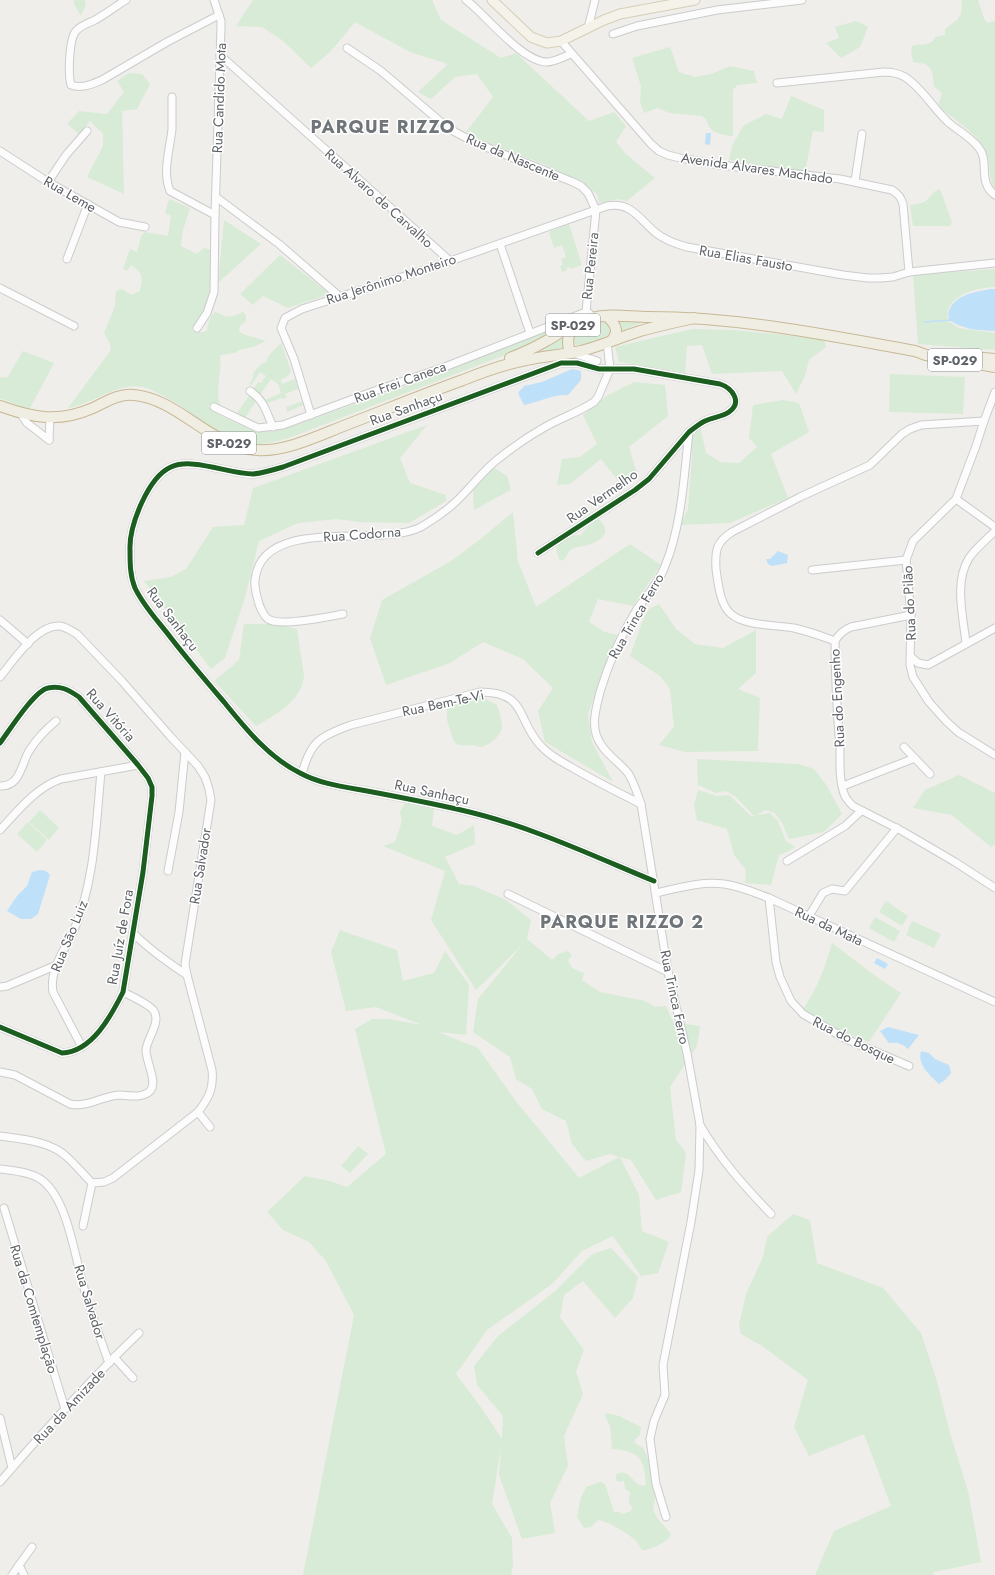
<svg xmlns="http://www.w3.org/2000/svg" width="995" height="1575" font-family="Jost,sans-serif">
<rect width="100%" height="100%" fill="#efeeea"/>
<g fill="#d8ebd6">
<polygon points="74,0 85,0 86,4 81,16 74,4"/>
<polygon points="253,0 432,0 441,20 501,58 516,53 589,121 614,112 626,126 616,142 625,153 655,178 627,201 618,199 599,203 597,194 582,182 543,164 481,140 466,132 493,97 477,74 455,77 431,99 418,92 448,64 410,52 355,22 331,51 311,68 282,40 262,27 236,26"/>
<path d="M962 0H978L985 21 989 23 995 20V190C988 178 991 166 987 154 981 136 954 119 940 108L939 103 942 93 934 86 932 72 930 68 925 64 913 62 911 53 912 46C921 43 931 47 935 37L945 35V29L957 20 961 14Z"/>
<polygon points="856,21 868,27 860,47 841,58 826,43 839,38 835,27"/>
<path d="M670 47 679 72 695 77 711 74 730 66 754 71 757 83 737 85 733 90V136C719 134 710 134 706 119L701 116 669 113 658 108 644 113 640 102 641 86 632 58Z"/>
<polygon points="129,73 142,74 150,84 137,109 122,111 124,194 87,177 103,146 103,134 90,121 79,134 67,124 79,111 107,114 124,92 117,81"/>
<polygon points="791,96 824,110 824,132 813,131 805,172 729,160 732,146 743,126 766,114 782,119"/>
<path d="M940 189 952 222 950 226H913L910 205C915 204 920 204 924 202 931 198 932 191 940 189Z"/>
<path d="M169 199 190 208 183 230 181 246 197 254 204 248 211 250 210 292 205 309 192 330 194 332H204L207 330C208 323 210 316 215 312 220 313 221 315 225 316 231 318 238 314 243 312L246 315V321L240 326 239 331 243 334 266 341 253 347 239 350 235 353 220 355C222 368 218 380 218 393 217 398 221 404 222 409L212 404 208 405C211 414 253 431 264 431 275 431 285 428 295 425L420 381 568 323 528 345 505 355 289 438C280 440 271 443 262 444 230 446 201 419 176 403 165 397 155 390 143 387 116 382 94 404 68 408L111 350 110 344 104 333 115 306 116 291 122 289 131 295 140 291C143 277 143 273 131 265L127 271 123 269 130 249 137 252 141 236 145 232 168 236 171 216 165 213Z"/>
<polygon points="224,220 261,244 218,283"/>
<polygon points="569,224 582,265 570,269 570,267 567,268 567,270 562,272 560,266 563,265 561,259 566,257 562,245 554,248 549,232"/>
<polygon points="280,255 330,294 288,308 263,296 253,305 240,294"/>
<path d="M995 269V287C980 287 950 294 948 312 947 315 948 318 948 321L959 328 995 333V350L918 344 913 275Z"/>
<polygon points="618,320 644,322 621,331 622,326"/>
<path d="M605 322 609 323 613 330C605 341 589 344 577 346L572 342 575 331 585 325Z"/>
<polygon points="692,329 734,330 824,339 826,347 809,360 805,376 796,394 782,371 712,374 702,345 687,346 685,373 619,362 615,347"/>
<polygon points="565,337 567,349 542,352 542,350"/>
<polygon points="281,343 291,371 288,376 281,380 282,384 295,379 298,389 285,394 287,398 282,399 281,398 267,403 265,400 281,393 278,384 271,379 260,395 253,389 258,382 261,383 266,376 260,372 250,387 250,383 253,378 253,373 261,364 266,362 269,355"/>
<polygon points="23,351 54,363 29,410 0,398 0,377 7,378"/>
<polygon points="890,374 965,377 963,414 889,412"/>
<polygon points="634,382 665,385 668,416 629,447 637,474 623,487 601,459 570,484 557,485 562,459 580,457 597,444 583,415 608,395"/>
<polygon points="249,396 257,400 245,418 237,413"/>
<polygon points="783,400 799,403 809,432 771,454 788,498 730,523 680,525 688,509 692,456 691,434 700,426 706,453 720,462 739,463 757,447 749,438 753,405"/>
<polygon points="303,401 304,405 287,412 286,407"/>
<polygon points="427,425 400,458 410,483 446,495 446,501 409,523 361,522 336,519 298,523 259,541 244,601 225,658 211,669 144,581 171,577 186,569 213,527 244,525 253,488"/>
<polygon points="493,467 507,476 511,490 474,510 473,491"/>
<polygon points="513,512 518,561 536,607 630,544 661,565 633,606 598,599 589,622 605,632 617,635 588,714 592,742 613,782 545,742 538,711 553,688 523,659 483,642 450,663 386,685 370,638 382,600 451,561 482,538"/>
<path d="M599 519C612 532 603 540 588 545 583 547 576 546 572 549 567 552 567 558 562 561L559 559 556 549C560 538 570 535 581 535L587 527Z"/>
<polygon points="659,604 676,629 695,644 723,648 756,630 756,673 738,689 760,698 758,751 685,752 659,745 674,727 670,689 660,676 630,656 643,620 649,609"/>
<path d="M244 624H275L297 629 304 676C302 701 275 715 256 726L214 681 239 660Z"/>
<path d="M473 697H482L497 705C499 710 503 724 502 729 500 736 488 746 481 747 478 747 475 745 472 745 465 745 459 747 454 742L447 720V704Z"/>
<polygon points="697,759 799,764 814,769 827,786 842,814 824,832 789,839 782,823 775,813 766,810 756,815 770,813 778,821 786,841 795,847 789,851 779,855 771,885 745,883 746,870 734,855 727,829 697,820 694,805 698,790 717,796 729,795 751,816 754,816 736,797 726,791 716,793 698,785"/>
<polygon points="959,775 995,793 995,845 991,847 952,815 913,808 925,790"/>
<polygon points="405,803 434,809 432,826 457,835 474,825 475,844 445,857 459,884 474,886 506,900 531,920 527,939 552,960 558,954 568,951 572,955 568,960 572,968 584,973 582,980 600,992 645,1001 655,1007 666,1006 673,1022 700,1026 697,1046 670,1087 676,1140 686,1153 681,1192 656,1200 631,1160 620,1157 639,1195 642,1231 669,1242 658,1273 641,1276 613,1236 582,1251 552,1284 487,1330 456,1374 480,1406 502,1439 503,1416 477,1385 474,1366 498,1336 554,1292 592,1254 611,1248 638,1277 633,1298 615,1318 583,1281 564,1295 560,1317 584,1350 576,1371 583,1394 564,1436 568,1466 550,1503 555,1533 522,1539 499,1475 501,1448 492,1504 512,1538 513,1565 511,1575 303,1575 354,1315 326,1261 309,1242 283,1230 267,1212 305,1176 330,1181 347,1187 386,1154 355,1029 372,1019 388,1019 422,1025 376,1007 346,1011 331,952 340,930 397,950 403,981 434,973 445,951 469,985 466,1035 438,1032 478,1048 515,1100 579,1178 619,1157 610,1154 586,1161 572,1144 566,1121 542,1109 532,1089 516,1079 510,1057 473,1032 478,999 523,944 476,990 431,920 445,871 383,846 395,842 402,821 400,812"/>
<polygon points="40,810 59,828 49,840 29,822"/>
<polygon points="28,822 47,840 37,852 17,834"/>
<polygon points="886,901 908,916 902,926 879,912"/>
<polygon points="875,917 900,931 894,942 869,928"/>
<polygon points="912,921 941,934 934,948 906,935"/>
<path d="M832 943 878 978 901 993 869 1042 841 1032 803 1009C819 986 824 969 832 943Z"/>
<polygon points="358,1146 368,1154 350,1173 341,1166"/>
<polygon points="793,1214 810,1220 817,1263 883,1288 921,1333 936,1378 950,1433 968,1491 981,1562 934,1572 933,1575 815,1575 834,1531 891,1506 864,1434 809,1456 794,1427 808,1380 762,1346 741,1334 739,1325 746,1294 763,1257 767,1237"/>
<path d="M606 1413 619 1416 641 1427 640 1435 635 1439V1443L643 1448 649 1460 655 1499 653 1510 657 1518 671 1534C669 1542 650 1550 642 1550 640 1547 638 1542 635 1540 628 1533 607 1521 598 1520L591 1527 584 1528 577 1517 580 1500 586 1487 600 1482 605 1484 614 1512H619L623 1514 631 1511 632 1507 629 1503 630 1492 625 1489 624 1481 618 1482 616 1480V1475C631 1465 633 1490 646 1485 644 1458 640 1451 612 1449L610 1426 605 1416Z"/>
</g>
<g fill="#bfe0f9">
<polygon points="706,133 711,133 710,145 705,144"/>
<path d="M991 289H995V331C978 330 964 330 949 320 949 318 948 313 949 311 955 294 976 292 991 289Z"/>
<path d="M572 369 581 371V380L568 395C553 394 539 402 524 405L518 393 524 386 542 382Z"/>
<polygon points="778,551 788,555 787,563 772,566 768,564 766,559 770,559"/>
<polygon points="40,870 46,871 50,875 38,914 31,919 21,919 7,911 17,896 27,886 32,872"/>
<polygon points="877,958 888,964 885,969 874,963"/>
<path d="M888 1027 919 1035 908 1049C902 1043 896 1042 889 1043L880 1031Z"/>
<path d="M921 1051 929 1053 935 1059 949 1065 951 1073 945 1080 939 1084C930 1075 917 1065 921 1051Z"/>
</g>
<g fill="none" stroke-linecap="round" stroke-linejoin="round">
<polyline stroke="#bfe0f9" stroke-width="1.5" points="924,322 951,320"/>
<g stroke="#cbcccc" stroke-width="9">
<g id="minor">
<path d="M126 0C116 6 106 14 95 20 89 23 81 25 76 31 69 39 68 74 71 85 82 89 92 84 102 80L167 42 219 15"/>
<path d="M466 0C486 15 522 62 547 62 555 62 563 57 571 54"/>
<polyline points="588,28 595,0"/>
<polyline points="613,34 637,26 717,10 802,0"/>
<path d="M561 41 651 144 659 151 668 155 680 158 720 165 840 179 892 190C898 194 901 197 903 204L909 272"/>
<polyline points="347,48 381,71 442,123 455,132 476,143 573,182 581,186 588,193 596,210 586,312 589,313 592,317"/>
<polyline points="220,55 449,260"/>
<path d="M777 83 884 72C892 72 898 73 905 77 922 88 933 108 948 122 957 130 972 138 979 148 990 162 977 182 995 195"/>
<path d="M172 97C172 108 172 119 172 129 170 149 162 172 170 191L215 215"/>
<polyline points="0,151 48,182 119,222 145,227"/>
<polyline points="855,181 862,134"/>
<polyline points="48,182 66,155 87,131"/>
<polyline points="216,197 279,244 339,296"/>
<polyline points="500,244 530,333"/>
<polyline points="67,259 88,204"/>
<polyline points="0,288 74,326"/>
<polyline points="197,328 207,313 214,292 215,215 221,27 221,21 214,0"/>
<polyline points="573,353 597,361"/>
<path d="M250 391C265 401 266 412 273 427"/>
<polyline points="995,392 984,421 976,446 956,499 913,541 906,560 911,615 910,665 913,677 929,702 946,721 958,732 995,755"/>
<polyline points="214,407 258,428 283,425 380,389 442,368 586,312"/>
<polyline points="20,412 27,423 49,440"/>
<path d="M311 415 294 359 281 328 285 318 302 309 436 266 607 206C631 201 640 220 656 233 665 240 676 244 687 247L843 275 868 278H880L893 277 909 272 995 263"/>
<polyline points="49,440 50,418"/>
<polyline points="956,499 995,527"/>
<path d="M538 553 635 490 649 479 689 432C694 428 699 424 705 421 713 417 722 417 729 412 743 402 732 388 720 384L634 369H599L577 363H561L283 467C273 470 263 473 253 474 229 474 192 457 171 467 148 477 129 526 130 550 130 563 130 576 135 588 144 607 159 622 171 638 188 660 206 681 224 702 246 729 268 757 300 773 320 784 345 787 367 791 399 797 430 803 461 810 528 825 591 855 654 881"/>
<polyline points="812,570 906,560"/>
<path d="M343 614C327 617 280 627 268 619 263 615 261 609 259 604 257 597 254 587 255 580 262 514 378 549 421 527 431 521 442 514 451 506 468 492 480 473 498 459 513 447 529 436 545 427 561 418 579 412 594 402L598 397 610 369 607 342"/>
<polyline points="0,620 28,644"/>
<path d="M835 641C821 636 808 631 794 628 777 625 744 626 731 614 720 605 718 583 716 569 715 551 716 542 732 532L800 497 870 465 902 434 910 429 921 425 984 421"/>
<path d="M835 641C835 677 837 712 840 748 840 763 839 783 845 796 847 800 850 803 853 806L902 831 955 862 995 888"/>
<path d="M835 641C839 634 843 630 851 627L911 615"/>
<path d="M966 643C963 616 954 582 969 558 976 548 986 540 995 531"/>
<polyline points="911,657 918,663 928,665 995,628"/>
<path d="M0 677C13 661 37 624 60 626 66 627 72 631 77 634L122 681 170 736 198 766 205 777 209 789 211 800 185 964 187 975 212 1070C214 1088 209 1098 198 1112L113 1178 104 1182 92 1183"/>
<path d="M0 743C9 731 34 691 48 688 60 685 69 690 79 697L138 765 148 778 152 787V796L143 872 123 992C111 1016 92 1052 62 1053L0 1027"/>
<polyline points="904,747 930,774"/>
<path d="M302 774C310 742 320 736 351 725L480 692C528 692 516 720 541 746 549 755 560 761 571 767 593 780 617 792 641 804"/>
<path d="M0 786C20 787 21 765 29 751 36 740 45 730 56 721"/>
<polyline points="843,786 915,758"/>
<path d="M0 830C18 811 35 788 61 779L138 765"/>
<polyline points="787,861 845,826 861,811"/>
<polyline points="168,871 179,812 185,752"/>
<path d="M656 893C678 888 701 881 724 884 740 886 755 893 769 898L995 1002"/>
<polyline points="508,894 668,972"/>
<polyline points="769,898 776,962 780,977 791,1001 803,1014 846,1039 909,1066"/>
<polyline points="809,916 823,893 832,889 845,891 897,828"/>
<path d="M133 933C150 950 167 962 187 975"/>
<polyline points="0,987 7,986 57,965"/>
<path d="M82 1047 53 992C49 970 65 949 74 930 95 881 96 824 101 772"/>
<path d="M0 1072 15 1075 70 1104C88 1108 103 1095 121 1095 130 1096 143 1098 150 1091 158 1082 146 1062 146 1050 147 1038 161 1023 154 1011 149 1004 131 996 123 992"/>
<polyline points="198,1112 210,1127"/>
<path d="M700 1125C720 1159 744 1186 771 1214"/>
<path d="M0 1136C21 1139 50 1141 67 1157 76 1165 84 1175 92 1183"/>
<path d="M0 1169C14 1171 32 1172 43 1181 68 1201 75 1258 84 1288 91 1313 100 1338 109 1363"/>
<polyline points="4,1208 65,1409"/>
<polyline points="83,1226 92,1183"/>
<polyline points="114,1357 133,1378"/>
<polyline points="0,1418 12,1468"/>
<path d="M0 1482C44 1431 90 1380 139 1333"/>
<path d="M666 1517 656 1484 650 1439 654 1421 665 1395 663 1365 691 1222 699 1170 700 1125 687 1053 668 972 641 804C637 793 634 782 628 773 617 760 601 751 596 734 592 720 597 705 600 692 609 662 621 635 637 609 647 595 659 583 665 566 682 525 684 475 689 432"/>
<polyline points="19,1565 24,1575"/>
<polyline points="12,1575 32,1547"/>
</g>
</g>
<g stroke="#d7ceb8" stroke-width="11">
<polyline id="major" points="492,0 531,37 547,43 561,41 604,20 620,14 695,0"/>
</g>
<g stroke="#c8b996" stroke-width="12">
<g id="highway">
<path d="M607 316C615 324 620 331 612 340"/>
<path d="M571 353C566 344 568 334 573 325"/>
<polyline points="972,357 995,359"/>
<path d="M510 358C523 353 534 348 546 341 560 333 575 322 591 318 610 313 630 317 649 317 740 317 826 335 915 351L926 355 995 367"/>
<path d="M0 406C33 418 59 423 93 408 106 402 119 393 134 395 179 399 210 447 257 450 286 452 320 435 346 425 385 410 424 394 463 380 483 372 505 364 526 360 544 356 563 355 581 351 601 346 621 337 640 331 658 326 676 322 694 318"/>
</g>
</g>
<use href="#minor" stroke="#fdfcfc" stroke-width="7"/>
<use href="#major" stroke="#f4f2e9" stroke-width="9"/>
<use href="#highway" stroke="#f0ede3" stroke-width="10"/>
<g stroke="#fff" stroke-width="8">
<g id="cycleway">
<path d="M538 553 635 490 649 479 689 432C694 428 699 424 705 421 713 417 722 417 729 412 743 402 732 388 720 384L634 369H599L577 363H561L283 467C273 470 263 473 253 474 229 474 192 457 171 467 148 477 129 526 130 550 130 563 130 576 135 588 144 607 159 622 171 638 188 660 206 681 224 702 246 729 268 757 300 773 320 784 345 787 367 791 399 797 430 803 461 810 528 825 591 855 654 881"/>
<path d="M0 743C9 731 34 691 48 688 60 685 69 690 79 697L138 765 148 778 152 787V796L143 872 123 992C111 1016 92 1052 62 1053L0 1027"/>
</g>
</g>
<use href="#cycleway" stroke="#1b5e20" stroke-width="5"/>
</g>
<g text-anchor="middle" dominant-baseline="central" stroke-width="3" stroke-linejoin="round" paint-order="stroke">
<g fill="#fff" stroke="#8f9295" stroke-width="1">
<rect x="546" y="314" width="54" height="22" rx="3"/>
<rect x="928" y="349" width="54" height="22" rx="3"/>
<rect x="202" y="432" width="54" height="22" rx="3"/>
</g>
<g font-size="13" font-weight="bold" fill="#5f6368">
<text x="573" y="325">SP-029</text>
<text x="955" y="360">SP-029</text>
<text x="229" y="443">SP-029</text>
</g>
<g font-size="14" fill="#5f6368" stroke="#fff">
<text transform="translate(219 98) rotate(-88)">Rua Candido Mota</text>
<text transform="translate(513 157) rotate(23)">Rua da Nascente</text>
<text transform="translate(757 168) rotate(8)">Avenida Alvares Machado</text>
<text transform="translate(70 194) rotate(30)">Rua Leme</text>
<text transform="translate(379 198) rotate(42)">Rua Alvaro de Carvalho</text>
<text transform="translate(746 258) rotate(10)">Rua Elias Fausto</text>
<text transform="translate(590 266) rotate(-84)">Rua Pereira</text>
<text transform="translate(391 279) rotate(-18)">Rua Jerônimo Monteiro</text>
<text transform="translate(400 382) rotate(-20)">Rua Frei Caneca</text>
<text transform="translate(406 408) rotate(-20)">Rua Sanhaçu</text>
<text transform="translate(602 496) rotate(-35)">Rua Vermelho</text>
<text transform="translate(362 534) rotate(-4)">Rua Codorna</text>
<text transform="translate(909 603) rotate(-93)">Rua do Pilão</text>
<text transform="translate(636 616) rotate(-60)">Rua Trinca Ferro</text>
<text transform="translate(173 619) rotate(53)">Rua Sanhaçu</text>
<text transform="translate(837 698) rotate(-93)">Rua do Engenho</text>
<text transform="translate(443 703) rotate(-12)">Rua Bem-Te-Vi</text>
<text transform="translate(111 715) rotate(48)">Rua Vitória</text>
<text transform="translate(432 792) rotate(12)">Rua Sanhaçu</text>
<text transform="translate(200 866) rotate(-81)">Rua Salvador</text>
<text transform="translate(829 926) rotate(25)">Rua da Mata</text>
<text transform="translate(69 936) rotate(-68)">Rua São Luiz</text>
<text transform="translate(120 937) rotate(-80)">Rua Juíz de Fora</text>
<text transform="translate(675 997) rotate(78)">Rua Trinca Ferro</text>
<text transform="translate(854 1040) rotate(26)">Rua do Bosque</text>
<text transform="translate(90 1302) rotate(73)">Rua Salvador</text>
<text transform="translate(34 1309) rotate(73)">Rua da Comtemplação</text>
<text transform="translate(69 1406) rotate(-47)">Rua da Amizade</text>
</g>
<g font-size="18" font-weight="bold" letter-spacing="1" fill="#70757a" stroke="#fff">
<text x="383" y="127">PARQUE RIZZO</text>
<text x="622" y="922">PARQUE RIZZO 2</text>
</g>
</g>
</svg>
